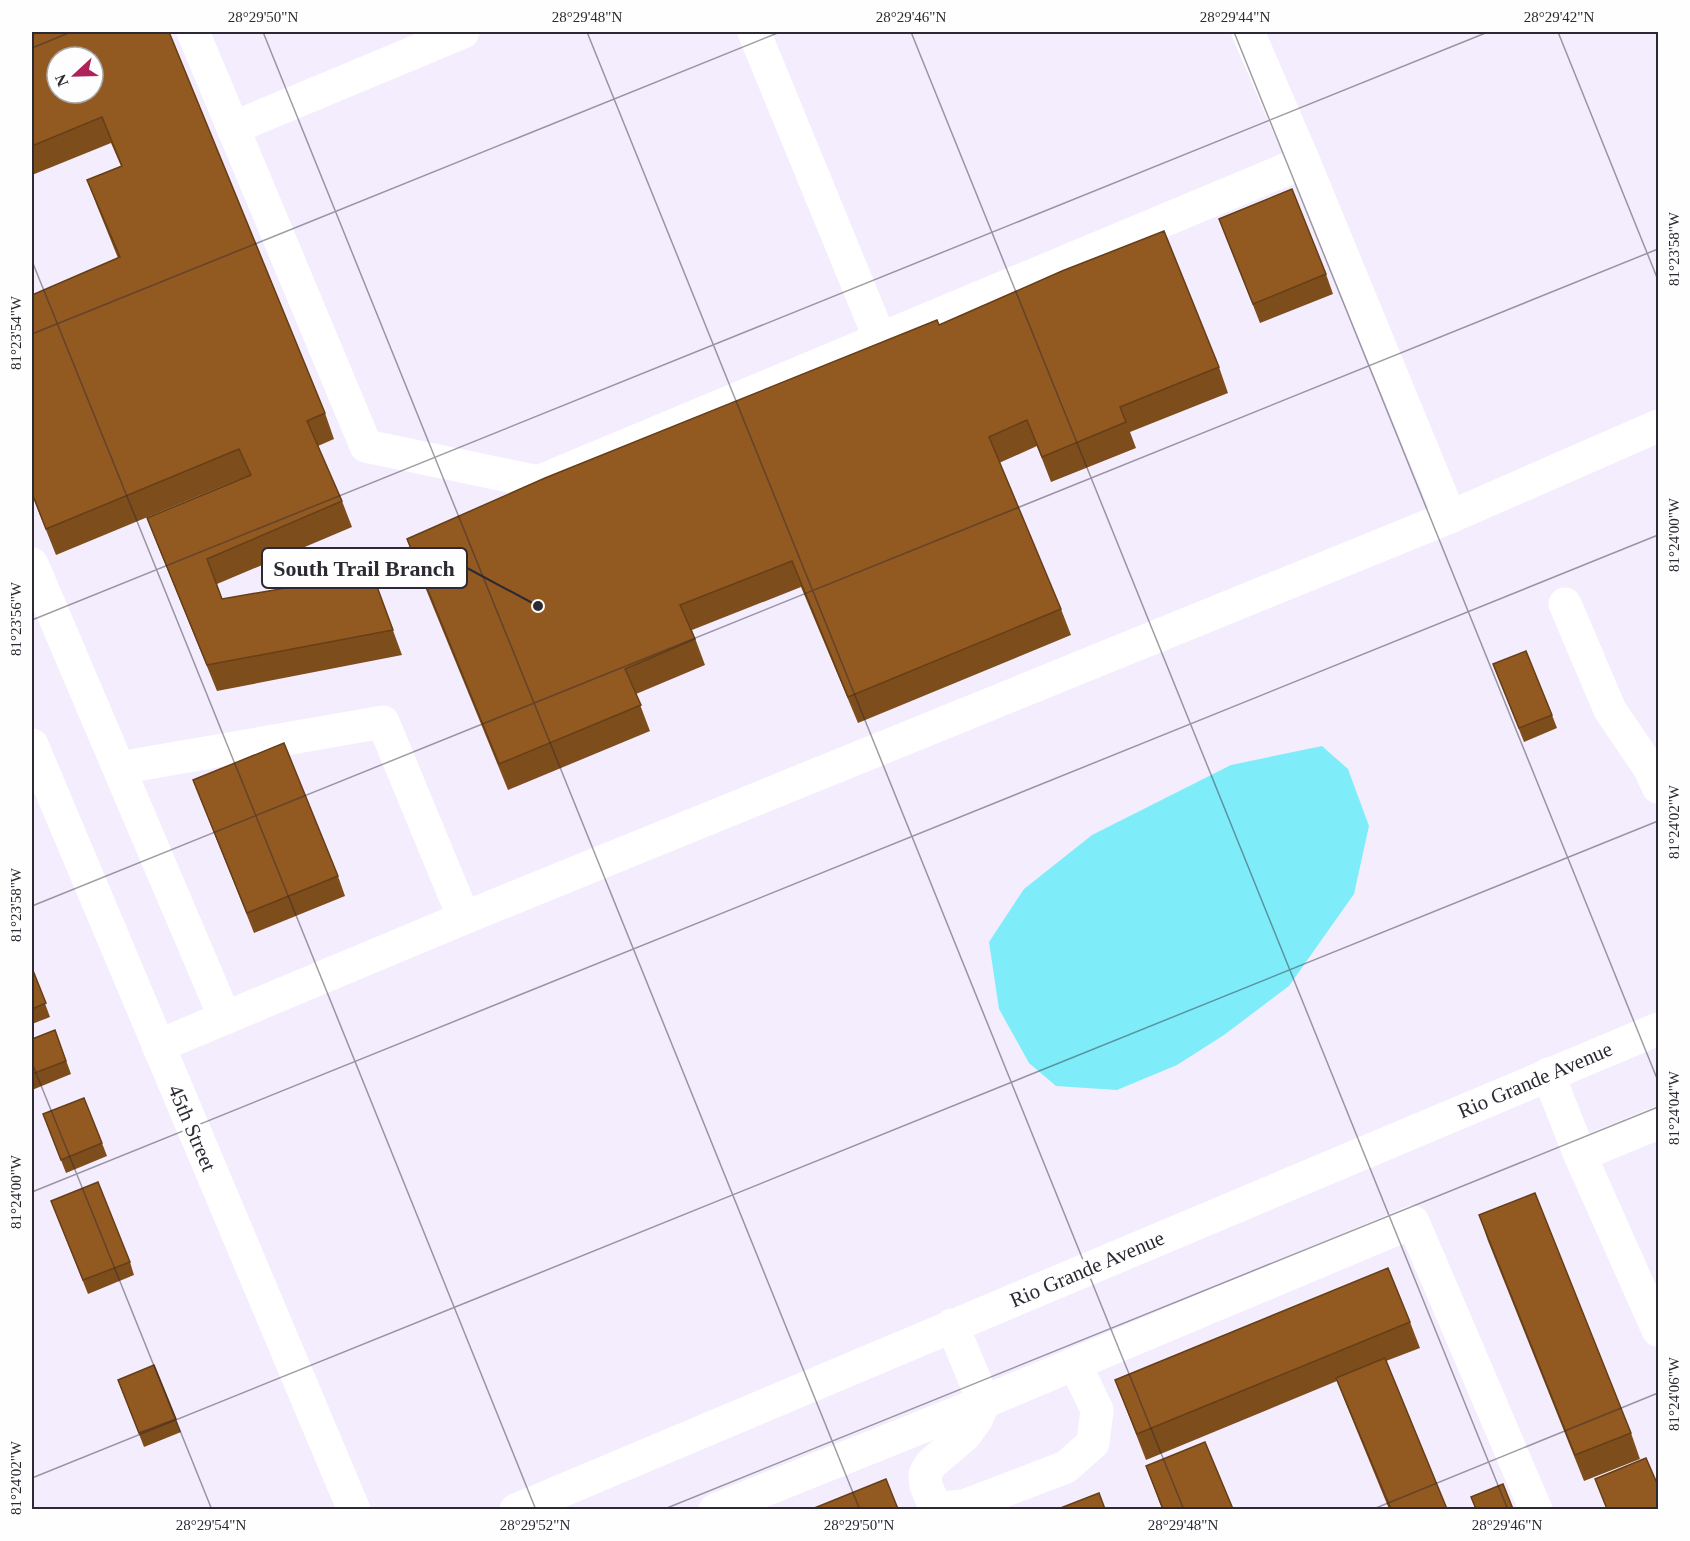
<svg xmlns="http://www.w3.org/2000/svg" width="1690" height="1541" font-family="'Times New Roman',serif">
<rect width="100%" height="100%" fill="#f4edfe"/>
<polygon fill="#7fedf9" points="1322,746 1348,769 1369,826 1354,894 1289,986 1224,1035 1177,1065 1117,1090 1056,1086 1029,1063 999,1009 989,942 1024,889 1092,835 1231,765"/>
<g fill="none" stroke-linecap="round" stroke-linejoin="round">
<g stroke="#fff" stroke-width="33">
<polyline points="193,32 366,446 538,482 1304,162 1248,32"/>
<polyline points="754,32 880,339"/>
<polyline points="233,128 463,32"/>
<polyline points="1304,162 1450,517"/>
<polyline points="32,564 225,1018"/>
<polyline points="1565,604 1610,710 1650,769 1658,787"/>
<polyline points="32,745 354,1510"/>
<polyline points="119,768 383,722 464,918"/>
<polyline points="158,1046 464,918 1450,517 1658,426"/>
<polyline points="1548,1074 1580,1155 1658,1330"/>
<polyline points="1580,1155 1658,1123"/>
<polyline points="952,1325 984,1402 976,1420 965,1435 931,1464 925,1474 926,1486 933,1502 943,1508 964,1506 1066,1467 1093,1443 1097,1410 1075,1364"/>
<polyline points="516,1510 1658,1029"/>
<polyline points="715,1510 984,1402 1413,1222 1536,1510"/>
</g>
</g>
<g fill="#7e4d1c">
<polygon points="32,32 189,82 325,413 334,439 318,446 342,501 352,527 217,584 222,599 372,573 402,655 217,691 157,544 147,518 249,475 56,555 32,495 32,295 118,258 97,206 87,180 121,166 111,143 32,175"/>
<polygon points="1219,219 1326,274 1333,294 1260,323"/>
<polygon points="939,325 1219,367 1228,393 1130,432 1136,448 1051,482 1037,446 999,463 1061,609 1071,635 858,723 801,587 692,630 705,665 636,694 650,731 508,790 416,565 407,539"/>
<polygon points="1493,664 1552,715 1557,728 1524,742"/>
<polygon points="193,780 338,876 345,896 254,933"/>
<polygon points="32,968 50,1017 32,1024"/>
<polygon points="55,1030 71,1074 32,1090 32,1039"/>
<polygon points="43,1114 102,1143 107,1156 66,1173"/>
<polygon points="51,1201 130,1262 134,1275 88,1294"/>
<polygon points="1479,1215 1631,1433 1640,1459 1584,1481 1488,1241"/>
<polygon points="1410,1322 1420,1348 1386,1361 1447,1509 1389,1509 1346,1404 1337,1381 1146,1460 1115,1380"/>
<polygon points="118,1380 176,1419 181,1432 144,1447"/>
<polygon points="1146,1466 1233,1509 1162,1509"/>
</g>
<g fill="#925921" stroke="#663e17" stroke-width="1.5" fill-rule="evenodd">
<path d="M32 32H169L325 413 307 421 342 501 207 559 222 599 372 573 393 630 207 665 147 518 251 475 239 449 46 529 32 493V295L120 257 87 180 122 166 102 117 32 146ZM57 57H93V93H57Z"/>
<polygon points="1292,189 1326,274 1253,304 1219,219"/>
<polygon points="1164,231 1219,367 1120,407 1126,422 1042,457 1027,420 989,437 1061,609 848,697 792,561 680,605 695,639 625,669 641,705 499,764 407,539 545,478 937,320 939,325 1062,271"/>
<polygon points="1526,651 1552,715 1519,728 1493,664"/>
<polygon points="284,743 338,876 247,913 193,780"/>
<polygon points="32,968 46,1003 32,1009"/>
<polygon points="55,1030 66,1061 32,1074 32,1039"/>
<polygon points="84,1098 102,1143 61,1160 43,1114"/>
<polygon points="98,1182 130,1262 83,1280 51,1201"/>
<polygon points="1535,1193 1631,1433 1575,1455 1479,1215"/>
<polygon points="1388,1268 1410,1322 1137,1434 1115,1380"/>
<polygon points="1385,1358 1447,1509 1391,1509 1336,1378"/>
<polygon points="154,1365 176,1419 139,1433 118,1380"/>
<polygon points="1205,1442 1233,1509 1163,1509 1146,1466"/>
<polygon points="1646,1458 1659,1488 1659,1509 1607,1509 1595,1479"/>
<polygon points="886,1479 898,1509 812,1509"/>
<polygon points="1503,1484 1513,1509 1476,1509 1471,1497"/>
<polygon points="1099,1493 1105,1509 1058,1509"/>
</g>
<path fill="none" stroke="#2d2933" stroke-width="1.5" stroke-opacity="0.45" d="M263 32 860 1510M587 32 1184 1510M911 32 1508 1510M1234 32 1658 1081M1558 32 1658 280M32 48 71 32M32 261 536 1510M32 334 780 32M32 620 1488 32M32 906 1658 249M32 1063 212 1510M32 1192 1658 535M32 1478 1658 821M662 1510 1658 1107M1371 1510 1658 1393"/>
<g text-anchor="middle" dominant-baseline="central" stroke-width="6" stroke-linejoin="round" paint-order="stroke">
<g font-size="21" fill="#2d2933" stroke="#fefefe">
<text transform="translate(1535 1080) rotate(-23)">Rio Grande Avenue</text>
<text transform="translate(192 1128) rotate(67)">45th Street</text>
<text transform="translate(1087 1269) rotate(-23)">Rio Grande Avenue</text>
</g>
</g>
<path fill="none" stroke="#2d2933" stroke-width="2" d="M538 606L467 568"/>
<circle fill="#2d2933" stroke="#fefefe" stroke-width="2" cx="538" cy="606" r="6"/>
<rect fill="#fefefe" stroke="#2d2933" stroke-width="2" x="262" y="548" width="205" height="40" rx="6"/>
<g font-size="22" text-anchor="middle" font-weight="bold" fill="#2d2933">
<text x="364" y="576">South Trail Branch</text>
</g>
<rect width="1690" height="1541" fill="none" stroke="#fefefe" stroke-width="66"/>
<g transform="translate(75 75) rotate(248)"><circle r="28" fill="#fefefe" stroke="#aaa9ad" stroke-width="1.5"/>
<path d="M0-4.5L10 22L0 15L-10 22Z" fill="#af2159"/>
<text y="-9" font-size="16" font-weight="bold" text-anchor="middle" fill="#2d2933">N</text>
</g>
<rect x="33" y="33" width="1624" height="1475" fill="none" stroke="#2d2933" stroke-width="2"/>
<g font-size="15" text-anchor="middle" fill="#2d2933">
<text x="263" y="22">28°29'50"N</text>
<text x="587" y="22">28°29'48"N</text>
<text x="911" y="22">28°29'46"N</text>
<text x="1235" y="22">28°29'44"N</text>
<text x="1559" y="22">28°29'42"N</text>
<text transform="translate(1674 249) rotate(-90)" y="5">81°23'58"W</text>
<text transform="translate(16 333) rotate(-90)" y="5">81°23'54"W</text>
<text transform="translate(1674 535) rotate(-90)" y="5">81°24'00"W</text>
<text transform="translate(16 619) rotate(-90)" y="5">81°23'56"W</text>
<text transform="translate(1674 822) rotate(-90)" y="5">81°24'02"W</text>
<text transform="translate(16 905) rotate(-90)" y="5">81°23'58"W</text>
<text transform="translate(1674 1108) rotate(-90)" y="5">81°24'04"W</text>
<text transform="translate(16 1192) rotate(-90)" y="5">81°24'00"W</text>
<text transform="translate(1674 1394) rotate(-90)" y="5">81°24'06"W</text>
<text transform="translate(16 1478) rotate(-90)" y="5">81°24'02"W</text>
<text x="211" y="1530">28°29'54"N</text>
<text x="535" y="1530">28°29'52"N</text>
<text x="859" y="1530">28°29'50"N</text>
<text x="1183" y="1530">28°29'48"N</text>
<text x="1507" y="1530">28°29'46"N</text>
</g>
</svg>
